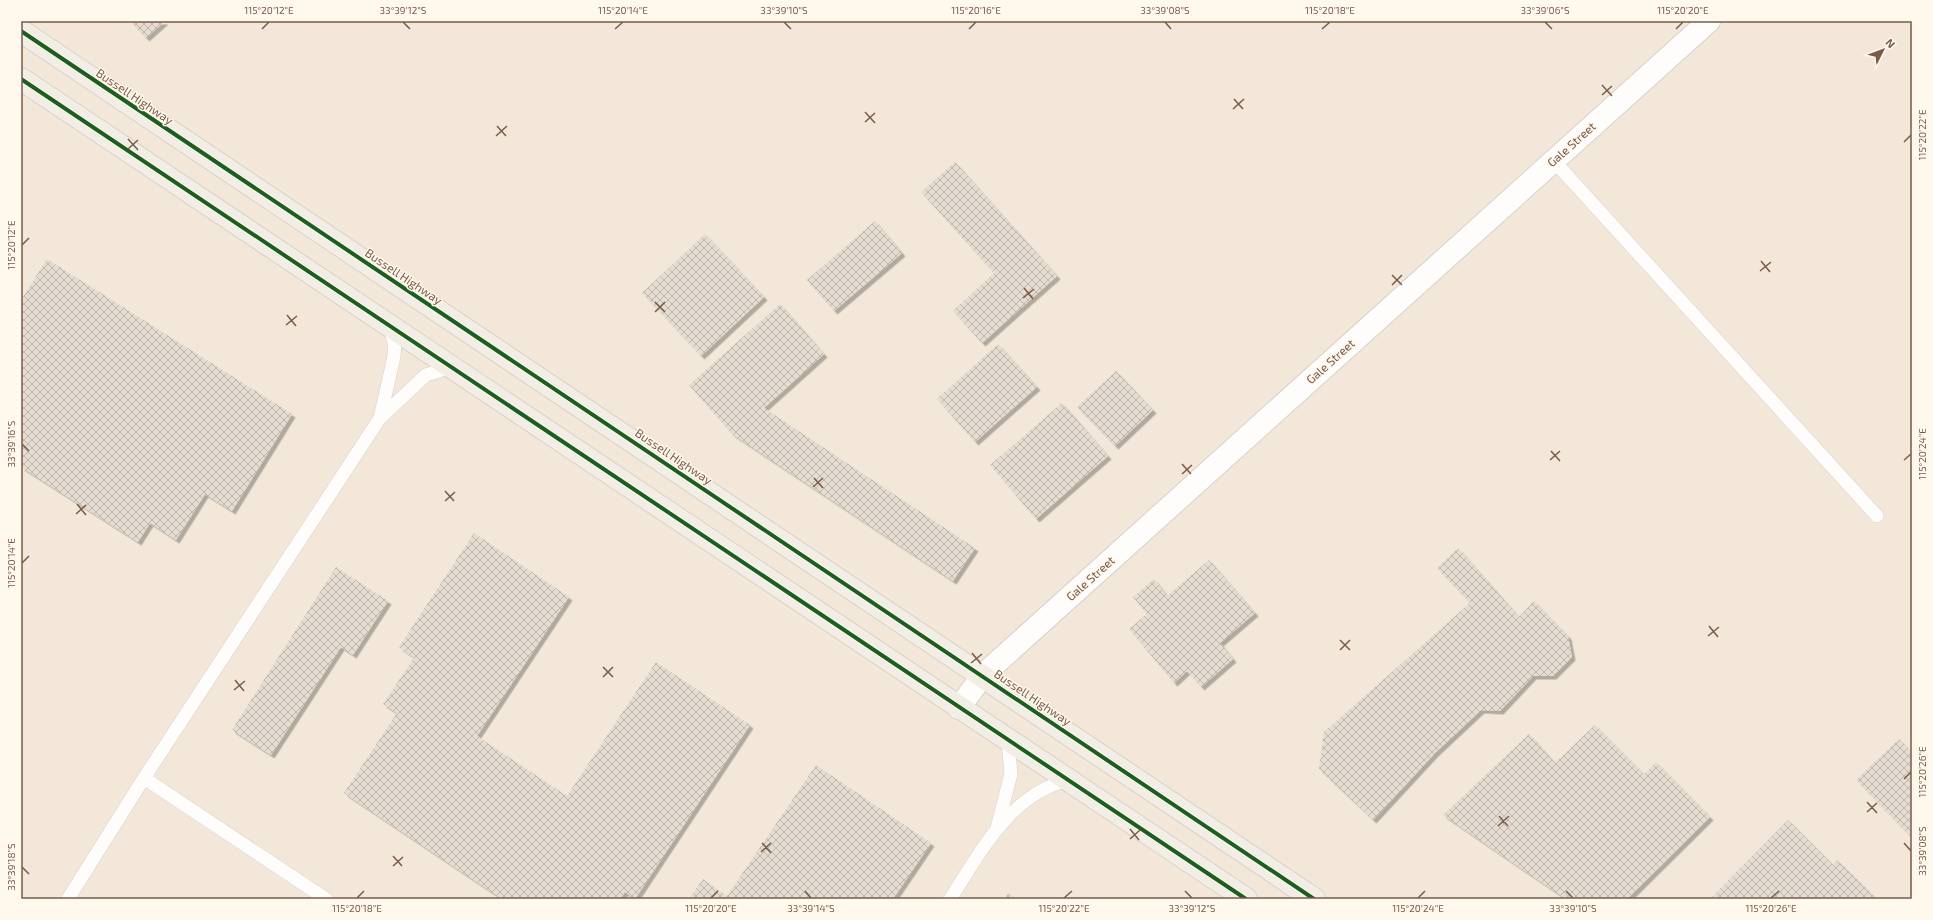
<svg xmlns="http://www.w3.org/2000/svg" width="1933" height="920" font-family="'Exo 2',sans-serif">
<defs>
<pattern id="building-cross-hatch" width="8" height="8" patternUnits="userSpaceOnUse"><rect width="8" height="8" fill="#e5dcd2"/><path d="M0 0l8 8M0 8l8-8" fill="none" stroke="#beb5ac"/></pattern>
<filter id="shadow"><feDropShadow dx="3.5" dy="3.5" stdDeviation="0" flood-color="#0004"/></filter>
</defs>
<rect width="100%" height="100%" fill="#f8f4eb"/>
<rect fill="#f2e7d8" x="21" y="21" width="1891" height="878"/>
<g fill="url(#building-cross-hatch)" filter="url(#shadow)">
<polygon points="130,21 165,21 146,38"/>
<polygon points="955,162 1057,276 982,343 953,311 994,273 921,192"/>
<polygon points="875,221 902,253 834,311 807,280"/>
<polygon points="705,234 764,297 701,356 642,293"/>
<polygon points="47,259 292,414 232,511 205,494 176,540 150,523 138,542 21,467 21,300"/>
<polygon points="780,304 824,354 764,408 975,548 953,581 732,434 689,385"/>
<polygon points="998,344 1037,387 975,442 937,399"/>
<polygon points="1116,371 1153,410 1115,446 1077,407"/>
<polygon points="1062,403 1108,456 1036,519 990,465"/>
<polygon points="474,533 569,597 477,736 567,796 656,662 750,725 635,899 625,892 620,899 502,899 344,793 397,713 383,704 414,658 399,647"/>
<polygon points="1458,548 1519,617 1534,601 1568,636 1572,657 1553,676 1533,676 1500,711 1481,710 1435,753 1373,820 1319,769 1324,732 1470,603 1437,568"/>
<polygon points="1209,560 1255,613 1220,643 1233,659 1201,687 1187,671 1174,683 1129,629 1147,614 1133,597 1154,579 1167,596"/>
<polygon points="336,567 388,601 353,655 341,647 271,755 232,730"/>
<polygon points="1595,725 1644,774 1656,762 1710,817 1627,899 1566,899 1443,815 1529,734 1555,763"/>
<polygon points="1899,739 1912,753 1912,838 1856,780"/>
<polygon points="816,765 931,843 893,899 689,899 703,879 727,896"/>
<polygon points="1788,820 1833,865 1837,860 1877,899 1710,899"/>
<polygon points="1008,893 1017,899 1004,899"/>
</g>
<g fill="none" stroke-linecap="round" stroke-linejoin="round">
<g stroke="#d7d1c9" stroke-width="14">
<g id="service">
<polyline points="1553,160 1877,516"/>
<path d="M380 418C383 405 386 392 389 379 394 355 399 349 388 325"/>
<polyline points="144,778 326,899"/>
<polyline points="997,828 1011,774 1008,741"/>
<polyline points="68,899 144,778 380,418 426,375 451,367"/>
<path d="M950 899C981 852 1009 795 1068 780"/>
</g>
</g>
<g stroke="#d7d1c9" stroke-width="24">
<polyline id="minor" points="959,708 983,675 1709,21"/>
</g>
<g stroke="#dad1c9" stroke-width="24">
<g id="primary">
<polyline points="21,31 1314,899"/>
<polyline points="21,79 1246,899"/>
</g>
</g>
<use href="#service" stroke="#fefdfc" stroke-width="13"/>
<use href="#minor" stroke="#fefdfc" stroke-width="22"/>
<use href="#primary" stroke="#f3eee5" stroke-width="22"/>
<g stroke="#fff8ed" stroke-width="6">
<g id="cycleway">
<polyline points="21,31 1314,899"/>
<polyline points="21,79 1246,899"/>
</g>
</g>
<use href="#cycleway" stroke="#1b5e20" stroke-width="4"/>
</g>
<path fill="none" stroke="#795b48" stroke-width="1.5" d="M403 22 410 29M784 22 791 29M1165 22 1171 29M1545 22 1552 29M262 29 269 22M615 29 623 22M969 29 976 22M1322 29 1330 22M1676 29 1683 22M1602 85 1612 96M1602 95 1612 86M1234 99 1243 109M1233 109 1244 99M865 112 875 123M865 122 875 113M497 126 506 136M496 136 507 126M128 139 138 150M1904 142 1911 135M128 149 138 140M22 245 29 238M1761 261 1770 272M1760 271 1771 262M1392 275 1402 285M1392 285 1402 275M1024 288 1033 299M1023 298 1034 289M655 302 665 312M655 312 665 302M287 315 296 326M286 325 297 316M22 444 29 451M1551 451 1560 461M1550 460 1560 451M1904 460 1911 454M1182 464 1191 474M1182 474 1192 465M814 478 823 488M813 487 823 478M445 491 454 501M445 501 455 492M77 504 86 515M76 514 86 505M22 563 29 556M1709 626 1718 637M1708 636 1719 627M1340 640 1350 650M1340 650 1350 640M972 653 981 664M971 663 982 654M603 667 613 677M603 677 613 667M235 680 244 691M234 690 245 681M1904 779 1911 772M1867 802 1877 813M1867 812 1877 803M1499 816 1508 826M1498 826 1509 816M1130 829 1139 840M1130 839 1140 830M762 843 771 853M1904 843 1911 851M761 852 771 843M393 856 402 866M393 866 403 857M22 867 29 874M805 891 811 898M1185 891 1192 898M1566 891 1573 898M357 898 364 891M711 898 718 891M1064 898 1072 891M1418 898 1425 891M1771 898 1779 891"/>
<g text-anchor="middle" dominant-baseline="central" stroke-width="3" stroke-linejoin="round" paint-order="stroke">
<g font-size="12" fill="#795b48" stroke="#fff8ed">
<text transform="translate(135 96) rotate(34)">Bussell Highway</text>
<text transform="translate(1571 144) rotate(-42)">Gale Street</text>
<text transform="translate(404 276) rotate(34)">Bussell Highway</text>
<text transform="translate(1330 361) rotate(-42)">Gale Street</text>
<text transform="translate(674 456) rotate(34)">Bussell Highway</text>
<text transform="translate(1090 578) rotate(-42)">Gale Street</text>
<text transform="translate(1033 697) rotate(34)">Bussell Highway</text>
</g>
</g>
<rect width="1933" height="920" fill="none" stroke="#fff8ed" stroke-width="44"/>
<g transform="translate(1883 50) rotate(48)" stroke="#fff8ed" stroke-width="3" paint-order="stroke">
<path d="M0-3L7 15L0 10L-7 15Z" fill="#795b48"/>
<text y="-6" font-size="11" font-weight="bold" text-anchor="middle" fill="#795b48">N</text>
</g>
<rect x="22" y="22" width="1889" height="876" fill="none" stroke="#795b48" stroke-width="1.5"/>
<g font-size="10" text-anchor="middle" fill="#795b48">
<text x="269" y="14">115°20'12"E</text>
<text x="403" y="14">33°39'12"S</text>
<text x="623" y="14">115°20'14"E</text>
<text x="784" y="14">33°39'10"S</text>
<text x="976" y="14">115°20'16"E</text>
<text x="1165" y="14">33°39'08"S</text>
<text x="1330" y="14">115°20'18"E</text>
<text x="1545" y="14">33°39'06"S</text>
<text x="1683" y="14">115°20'20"E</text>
<text transform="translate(1922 135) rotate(-90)" y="4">115°20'22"E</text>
<text transform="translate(11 245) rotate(-90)" y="4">115°20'12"E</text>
<text transform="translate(11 444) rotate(-90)" y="4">33°39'16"S</text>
<text transform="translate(1922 454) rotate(-90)" y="4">115°20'24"E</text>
<text transform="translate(11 563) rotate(-90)" y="4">115°20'14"E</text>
<text transform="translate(1922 772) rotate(-90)" y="4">115°20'26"E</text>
<text transform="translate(1922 851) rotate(-90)" y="4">33°39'08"S</text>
<text transform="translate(11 867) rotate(-90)" y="4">33°39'18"S</text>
<text x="357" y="912">115°20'18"E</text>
<text x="711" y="912">115°20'20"E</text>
<text x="811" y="912">33°39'14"S</text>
<text x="1064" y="912">115°20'22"E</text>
<text x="1192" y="912">33°39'12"S</text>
<text x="1418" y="912">115°20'24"E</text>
<text x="1573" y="912">33°39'10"S</text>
<text x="1771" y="912">115°20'26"E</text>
</g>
</svg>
